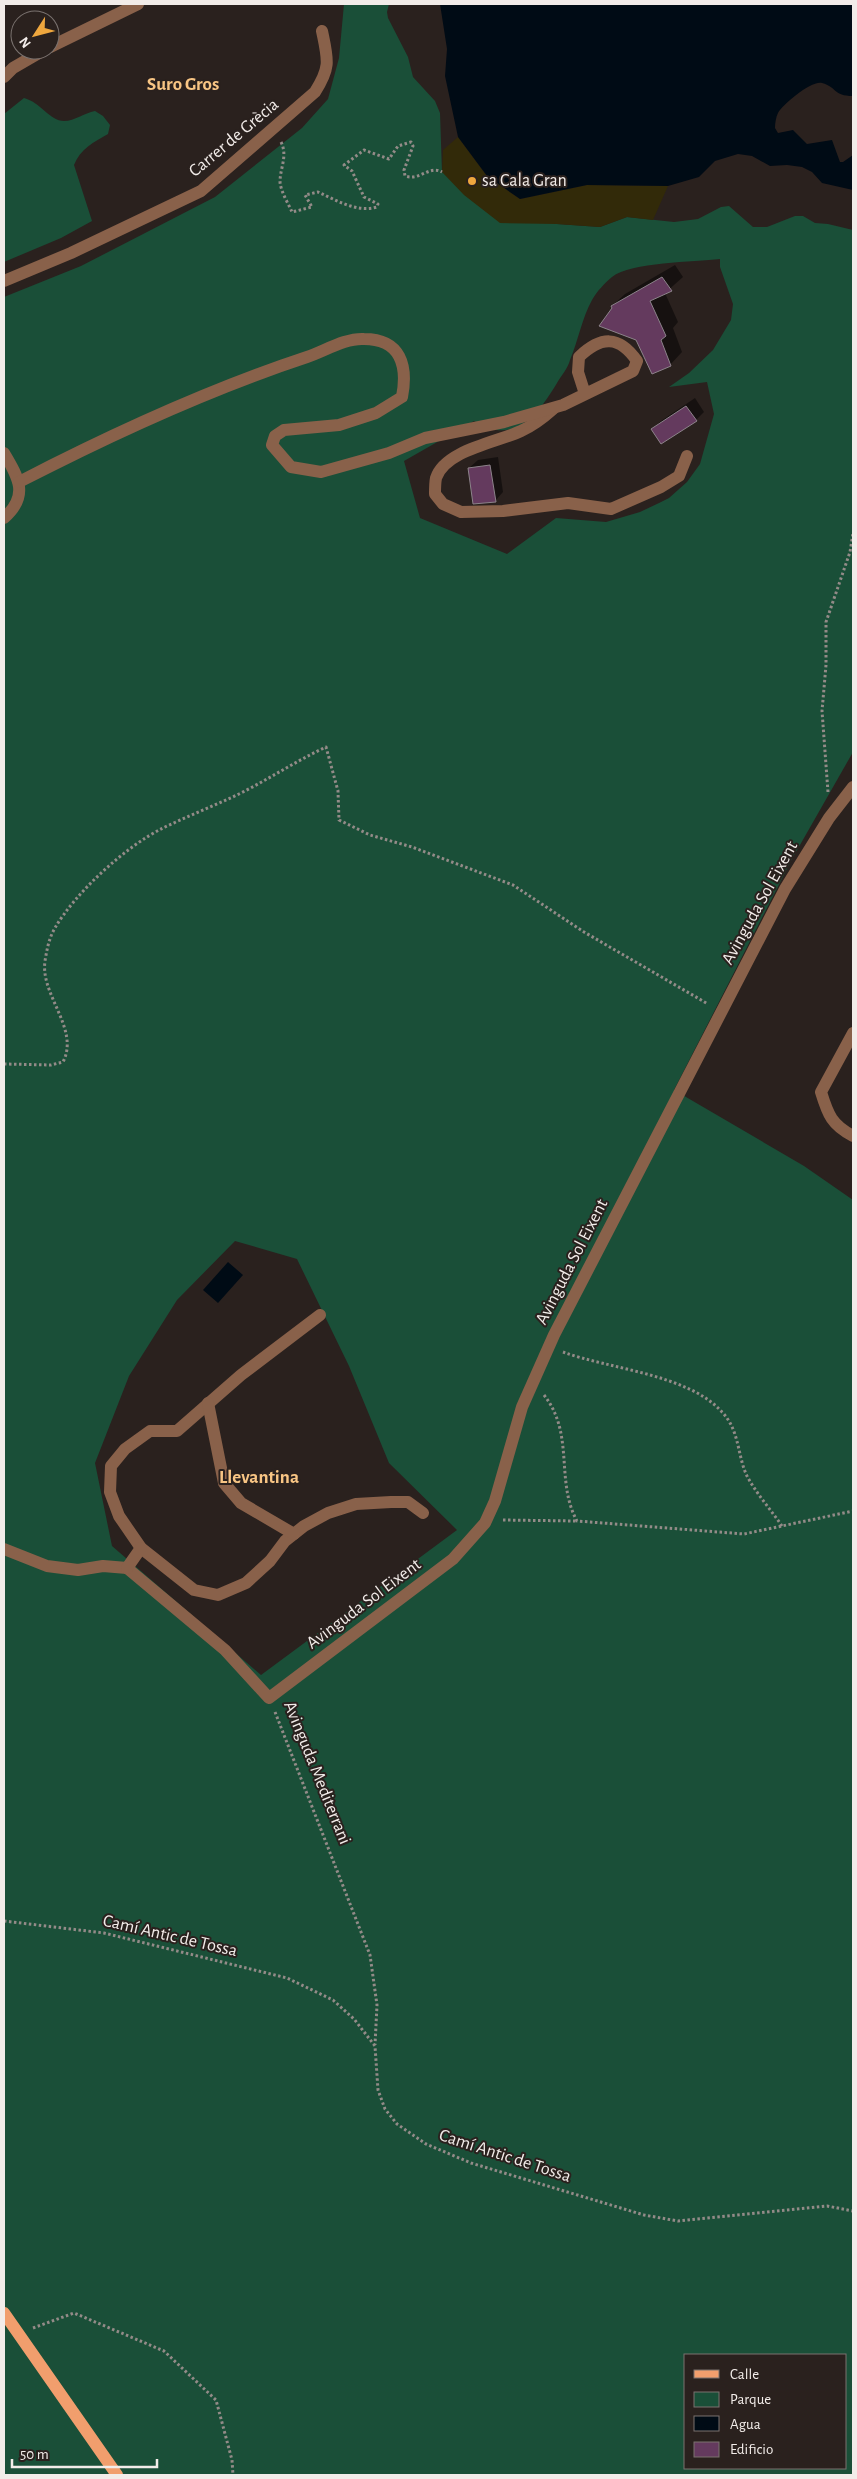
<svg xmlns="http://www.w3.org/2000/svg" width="857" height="2479" font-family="'Alegreya Sans',sans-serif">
<rect width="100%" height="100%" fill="#2a211e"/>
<g fill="#1a4f38" fill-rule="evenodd">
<path d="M344 4H389L387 12 388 18 408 57 413 77 435 101 440 113 442 172 557 224 600 227 627 217 674 222 698 219 721 207 729 206 753 227H767L795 216H803L815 223 828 224 853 230V752L792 859 674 1090 804 1166 853 1200V2475H4V297L81 266 215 197 302 128 328 99 339 58ZM720 259V267L733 304 731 320 713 350 689 373 669 387 707 382 714 414 700 464 687 482 669 498 659 503 640 512 606 522 556 518 507 554 420 518 404 461 474 421C514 446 537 416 557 383 561 376 568 368 570 360 578 341 582 318 592 300 597 291 605 283 612 277 631 262 694 262 720 259ZM235 1241 297 1259 349 1366 389 1463 457 1530 261 1675 112 1546 95 1463 129 1376 177 1300ZM686 2355H846V2468H686Z"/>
<path d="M24 98C40 102 50 121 64 121 75 121 84 113 95 111L103 116 110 125 108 134C94 142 80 149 74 165L92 221 61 238 4 262V114Z"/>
</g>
<polygon fill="#322a09" points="458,137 487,176 520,199 587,185 668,186 653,220 627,217 600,227 557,224 500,223 464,195 442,172 443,150"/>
<g fill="#000b15">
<path d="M440 4H853V96C833 96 837 87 822 83 812 80 783 104 778 113 776 117 775 123 775 128L778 133 793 130 807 144 832 140 840 162H843L853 155V190L822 183 812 172 802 167 787 165 770 166 752 156 738 154 715 161 699 177 668 186 587 185 520 199 487 176 458 137 445 76 447 49Z"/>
<polygon points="228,1262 243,1275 218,1303 203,1290"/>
</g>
<g fill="#0007">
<polygon points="675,265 683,277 665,293 678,322 673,328 682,352 670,365 637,339 612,306 625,294"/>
<polygon points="695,398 704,412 696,420 652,429 661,421"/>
<polygon points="498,457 503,492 495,501 469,468 478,460"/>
</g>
<g fill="#643a5e" stroke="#8c838a">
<polygon points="662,277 672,291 650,301 666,336 661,340 671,366 652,374 636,340 599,326 612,308 611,306"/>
<polygon points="686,406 697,421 661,444 651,429"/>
<polygon points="490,465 496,502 473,504 468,468"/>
</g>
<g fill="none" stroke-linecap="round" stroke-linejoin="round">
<g stroke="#938b88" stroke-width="3" stroke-dasharray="2.5 2.5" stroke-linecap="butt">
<path d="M281 142C288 156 280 168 280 182 281 192 288 203 292 212L312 207 305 195 318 192C336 200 357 213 377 207L378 204 364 197 352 171 344 165 364 150 389 159 398 146 411 142 413 146 404 170 405 176C420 181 429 165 442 172"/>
<polyline points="828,792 822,711 826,665 826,622 850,552 853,533"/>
<path d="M4 1064 51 1065 63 1062C80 1029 40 995 45 961 47 949 49 938 55 928 75 893 126 846 163 828 188 816 214 806 239 794 269 779 296 761 326 747L338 791 339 820 370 835 412 847 513 885 584 932 708 1004"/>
<path d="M563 1352C609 1369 688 1374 722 1412 740 1431 737 1455 747 1476 756 1493 771 1510 782 1526"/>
<path d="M544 1395C575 1434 555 1481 577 1521L744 1534 853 1511"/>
<polyline points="503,1520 576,1521"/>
<polyline points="275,1712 370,1955 377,2005 375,2045"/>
<polyline points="4,1921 104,1933 287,1978 333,2000 354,2019 375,2046 378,2090 385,2109 397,2124 426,2144 471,2163 644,2215 678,2221 827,2206 853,2211"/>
<polyline points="33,2328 74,2313 164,2351 216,2400 232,2460 233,2475"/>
</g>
<g stroke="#89614a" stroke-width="12">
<polyline points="50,47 138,4"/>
<polyline points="4,77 13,68 44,50"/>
<path d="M4 281 71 253 201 191 315 92C331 67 328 60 322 31"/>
<path d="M553 409C543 418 534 425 521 431 498 442 445 450 436 478 435 483 435 489 435 494L443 504 461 512 503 511 568 503 611 509 661 487 679 476 687 456"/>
<path d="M4 453C19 478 29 496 4 518"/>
<path d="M19 482C112 434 207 390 307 357 325 351 345 338 364 339 401 339 408 366 402 397L376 413 339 425 284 430 275 436 272 445 291 467 321 472 389 453 425 438 504 422 563 405 633 371 637 361C619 335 601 336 579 357L578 372 585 394"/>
<path d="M853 1033 821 1092C828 1115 832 1125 853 1136"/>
<polyline points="320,1315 241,1375 177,1431 150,1431 125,1449 111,1466 110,1492 119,1516 141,1548 194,1590 218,1595 246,1583 270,1561 285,1541 304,1526 328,1513 356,1504 391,1502 408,1502 423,1513"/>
<polyline points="208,1403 224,1483 241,1503 294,1534"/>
<polyline points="4,1549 47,1566 78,1570 103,1566 127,1568"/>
<polyline points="127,1568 225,1650 269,1698 453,1559 485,1523 495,1501 522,1407 554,1335 785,889 829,818 853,787"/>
<polyline points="127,1568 141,1548"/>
</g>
<polyline stroke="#f19e6d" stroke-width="12" points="4,2313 117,2475"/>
</g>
<circle fill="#efa73e" stroke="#2a211e" stroke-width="2" cx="472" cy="181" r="5"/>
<g text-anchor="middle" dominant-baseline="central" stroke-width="4" stroke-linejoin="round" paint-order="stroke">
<g font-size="18" fill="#f2ece9" stroke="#2a211e">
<text transform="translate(234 138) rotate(-40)">Carrer de Grècia</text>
<text transform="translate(760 903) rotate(-61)">Avinguda Sol Eixent</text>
<text transform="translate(572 1262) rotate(-63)">Avinguda Sol Eixent</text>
<text transform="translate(364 1604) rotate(-37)">Avinguda Sol Eixent</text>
<text transform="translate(317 1773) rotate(68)">Avinguda Mediterrani</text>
<text transform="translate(170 1936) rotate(13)">Camí Antic de Tossa</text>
<text transform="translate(505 2156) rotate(18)">Camí Antic de Tossa</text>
</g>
<g font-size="18" fill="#f2ece9" stroke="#2a211e" text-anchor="start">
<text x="482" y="181">sa Cala Gran</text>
</g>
<g font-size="19" font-weight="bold" fill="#f8c584" stroke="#2a211e">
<text x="183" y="84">Suro Gros</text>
<text x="259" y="1477">Llevantina</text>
</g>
</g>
<rect width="857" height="2479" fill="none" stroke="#f2ece9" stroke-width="10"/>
<rect x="684" y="2354" width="162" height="115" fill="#2a211e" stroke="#7a726f"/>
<rect x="694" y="2370" width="25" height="8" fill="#f19e6d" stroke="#7a726f"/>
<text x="730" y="2379" font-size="15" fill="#f2ece9">Calle</text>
<rect x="694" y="2392" width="25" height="15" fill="#1a4f38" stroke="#7a726f"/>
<text x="730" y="2404" font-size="15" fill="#f2ece9">Parque</text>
<rect x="694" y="2416" width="25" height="15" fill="#000b15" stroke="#7a726f"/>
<text x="730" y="2429" font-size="15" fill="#f2ece9">Agua</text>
<rect x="694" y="2442" width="25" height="15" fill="#643a5e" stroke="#7a726f"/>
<text x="730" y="2454" font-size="15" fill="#f2ece9">Edificio</text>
<g transform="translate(35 35) rotate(234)"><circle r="24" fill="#2a211e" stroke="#7a726f"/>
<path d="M0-4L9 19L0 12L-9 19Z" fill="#efa73e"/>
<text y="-8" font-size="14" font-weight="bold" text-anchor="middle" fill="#f2ece9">N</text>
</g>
<path d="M12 2459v8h145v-8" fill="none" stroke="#f2ece9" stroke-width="2.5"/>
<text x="20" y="2459" font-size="15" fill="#f2ece9" stroke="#2a211e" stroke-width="4" paint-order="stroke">50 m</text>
</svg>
